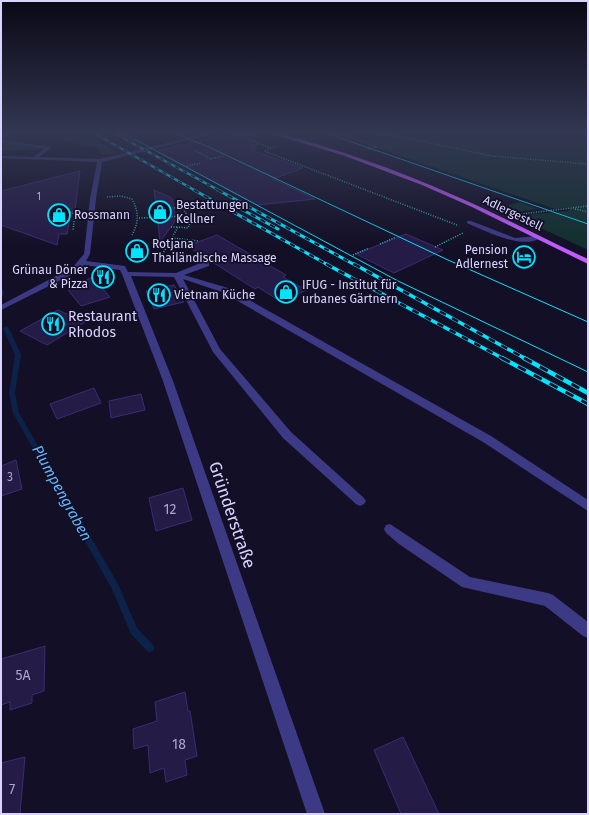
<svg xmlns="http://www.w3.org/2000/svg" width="589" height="815" font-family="'Fira Sans',sans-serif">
<rect width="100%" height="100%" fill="#130f26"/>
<g fill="#12302f">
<path d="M33 132H82L118 153 102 155 97 148C75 144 55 137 33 132Z"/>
<polygon points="343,132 588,132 588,250 515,216 568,211 572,207 555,209 378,148 379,147 343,134 346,133"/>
<polygon points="1,142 35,147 33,150 1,151"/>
<polygon points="520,202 538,209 507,213 498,208"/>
</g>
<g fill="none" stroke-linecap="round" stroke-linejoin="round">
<g fill="#0c2248" fill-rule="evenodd">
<polygon points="1,288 3,289 4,295 2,296 1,296"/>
<polygon points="6,326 9,328 21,355 15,393 19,413 118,584 137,628 153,645 154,648 153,651 150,652 147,651 131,634 112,589 13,413 9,393 15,355 3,328"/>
</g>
</g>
<g fill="#241b47" stroke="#3b2d73">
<polygon points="232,133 259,144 252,146 257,148 251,150 303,168 273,179 315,199 257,205 157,151"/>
<polygon points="80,171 75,210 71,212 67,234 59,234 57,245 1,225 1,191"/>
<polygon points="154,190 172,198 176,220 160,242"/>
<polygon points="406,234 443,250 394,273 356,254"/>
<polygon points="217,235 286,275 283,277 306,290 281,302 258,287 255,289 187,246"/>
<polygon points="92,277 110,297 81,306 68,290"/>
<polygon points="174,285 184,302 154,309 146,291"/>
<polygon points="58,310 85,322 47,345 20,331"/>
<polygon points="94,388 101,403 57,419 50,404"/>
<polygon points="141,394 145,410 111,418 109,401"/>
<polygon points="16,460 22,489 1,496 1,466"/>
<polygon points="183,488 192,520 156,531 149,498"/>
<polygon points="45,646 44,691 32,695 32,703 10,710 10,702 1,705 1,659"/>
<polygon points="185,692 188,711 190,711 197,756 185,760 187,775 166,782 164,768 150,773 148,745 134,749 133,729 157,721 155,702"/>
<polygon points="403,737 439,814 401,814 374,750"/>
<polygon points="25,757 20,814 1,814 1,763"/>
</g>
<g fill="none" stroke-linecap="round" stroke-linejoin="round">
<g stroke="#2fb8b0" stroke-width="1.5" stroke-dasharray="1 1.5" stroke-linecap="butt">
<polyline points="233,132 271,148"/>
<polyline points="335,132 377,147 367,149"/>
<polyline points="365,132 412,139 492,156 588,164"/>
<polyline points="245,133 259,137"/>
<polyline points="275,147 264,151 457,225"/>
<polyline points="194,150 211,159"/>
<polyline points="210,159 224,156"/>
<polyline points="187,166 201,163"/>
<path d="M107 197 121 196 132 199C139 212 139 222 132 235"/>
<polyline points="174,208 182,207 187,215"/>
<polyline points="575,209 588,212"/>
<polyline points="70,212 75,214 73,230"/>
<polyline points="521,214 588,206"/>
<polyline points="139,218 187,216 187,221 190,223 188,228 178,227 162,255 170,259 178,260"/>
<polyline points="171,227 178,227"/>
<polyline points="172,238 199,241"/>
<polyline points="380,244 396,237"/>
<polyline points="435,247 463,233"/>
<polyline points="153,254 162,255"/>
<polyline points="353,255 369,248"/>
<polyline points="128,256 142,255"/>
</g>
<g fill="#3d3a85" fill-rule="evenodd">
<polygon points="5,132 10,132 3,140 50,147 50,149 39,157 100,159 212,132 220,132 102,162 96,199 90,254 86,261 125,266 128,272 176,273 203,262 209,262 209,266 184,275 228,288 491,436 588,500 588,511 483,442 222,292 183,279 220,349 291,432 364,498 366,501 364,504 360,506 356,504 283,438 213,352 174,277 131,276 173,381 325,814 307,814 163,381 122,274 120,270 84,265 79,271 1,310 1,305 73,267 84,254 90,199 97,162 1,158 1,156 34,157 44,149 1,142 1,136"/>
<path d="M467 221H471L515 238 537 236 540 238C523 250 485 231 467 223Z"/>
<polygon points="390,524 470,577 548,593 553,595 588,622 588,638 583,636 545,606 462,587 399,544 386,533 384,529 386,525"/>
</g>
<path fill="#c25bff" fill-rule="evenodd" d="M267 132H274C335 148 394 169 451 194 498 214 542 238 588 259V264L472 207 422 185 345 156Z"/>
<g stroke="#00e5ff" stroke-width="1">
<polyline points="121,132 398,281 588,372"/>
<polyline points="172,132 211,148 448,260 588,322"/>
<polyline points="323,132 588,224"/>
</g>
<g stroke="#00e5ff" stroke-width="2.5">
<g id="rail-far3">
<polyline points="92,132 196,191"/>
<polyline points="112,132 220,191"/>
</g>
</g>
<g stroke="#00e5ff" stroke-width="3">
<g id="rail-far2">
<polyline points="194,190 328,265"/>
<polyline points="218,190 355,265"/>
<polyline points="241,209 278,229"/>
</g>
</g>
<g stroke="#00e5ff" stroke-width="3.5">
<g id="rail-far1">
<polyline points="326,264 504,359"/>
<polyline points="354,264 526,359"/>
</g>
</g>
<g stroke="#00e5ff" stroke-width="4.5">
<g id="rail">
<polyline points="502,358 588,404"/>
<polyline points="524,358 588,393"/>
</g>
</g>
<use href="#rail-far3" stroke="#130f26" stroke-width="1.5" stroke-dasharray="4.5" stroke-linecap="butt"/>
<use href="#rail-far2" stroke="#130f26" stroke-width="2" stroke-dasharray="5.5" stroke-linecap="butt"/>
<use href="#rail-far1" stroke="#130f26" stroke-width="2.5" stroke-dasharray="7" stroke-linecap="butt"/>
<use href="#rail" stroke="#130f26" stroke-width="3" stroke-dasharray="9" stroke-linecap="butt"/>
</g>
<linearGradient id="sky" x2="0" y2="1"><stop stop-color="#0a0815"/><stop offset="0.54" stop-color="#333752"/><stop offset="1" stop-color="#333752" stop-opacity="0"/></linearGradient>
<rect width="589" height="246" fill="url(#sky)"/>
<defs>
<g id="shop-ring" transform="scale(1.15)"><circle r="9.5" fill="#130f26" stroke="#00e5ff" stroke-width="1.5"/><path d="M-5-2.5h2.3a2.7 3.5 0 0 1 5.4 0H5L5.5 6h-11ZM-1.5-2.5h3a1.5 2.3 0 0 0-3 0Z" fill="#00e5ff"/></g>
<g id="hotel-ring" transform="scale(1.15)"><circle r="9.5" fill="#130f26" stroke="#00e5ff" stroke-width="1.5"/><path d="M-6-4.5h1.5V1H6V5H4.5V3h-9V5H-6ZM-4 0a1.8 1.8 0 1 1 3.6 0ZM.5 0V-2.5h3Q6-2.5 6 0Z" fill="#00e5ff"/></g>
<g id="restaurant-ring" transform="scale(1.15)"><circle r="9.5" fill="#130f26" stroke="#00e5ff" stroke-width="1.5"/><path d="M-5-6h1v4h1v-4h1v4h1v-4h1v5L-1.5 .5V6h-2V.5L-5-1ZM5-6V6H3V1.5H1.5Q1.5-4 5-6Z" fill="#00e5ff"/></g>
</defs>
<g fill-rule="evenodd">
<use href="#shop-ring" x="160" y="212"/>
<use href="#shop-ring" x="59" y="215"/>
<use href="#shop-ring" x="137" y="251"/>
<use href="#hotel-ring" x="524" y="257"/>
<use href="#restaurant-ring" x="103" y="277"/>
<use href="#shop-ring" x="286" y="292"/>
<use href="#restaurant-ring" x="159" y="295"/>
<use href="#restaurant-ring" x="53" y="324"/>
</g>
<g text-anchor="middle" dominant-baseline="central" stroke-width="3.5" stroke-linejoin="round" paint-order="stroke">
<g font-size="10" fill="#aca6d1">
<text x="39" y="197">1</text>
</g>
<g font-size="12" fill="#d9d4ff" stroke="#130f26" text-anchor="start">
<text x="176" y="205">Bestattungen<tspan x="176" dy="14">Kellner</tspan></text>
<text x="74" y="215">Rossmann</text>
<text x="152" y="244">Rotjana<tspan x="152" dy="14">Thailändische Massage</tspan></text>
<text x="508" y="250" text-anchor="end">Pension<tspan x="508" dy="14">Adlernest</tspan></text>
<text x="88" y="270" text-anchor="end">Grünau Döner<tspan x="88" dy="14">&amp; Pizza</tspan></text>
<text x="302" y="285">IFUG - Institut für<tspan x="302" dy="14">urbanes Gärtnern</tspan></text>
<text x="174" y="295">Vietnam Küche</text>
</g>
<g font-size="12" fill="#d9d4ff" stroke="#130f26">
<text transform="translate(513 213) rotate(26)">Adlergestell</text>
</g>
<g font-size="12" fill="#aca6d1">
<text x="10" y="477">3</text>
</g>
<g font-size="14" fill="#d9d4ff" stroke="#130f26" text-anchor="start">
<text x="68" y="316">Restaurant<tspan x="68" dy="16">Rhodos</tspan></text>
</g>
<g font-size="14" fill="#aca6d1">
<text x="170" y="509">12</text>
<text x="23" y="675">5A</text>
<text x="179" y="744">18</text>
<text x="12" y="789">7</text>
</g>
<g font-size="15" font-style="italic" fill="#62b6ff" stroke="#130f26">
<text transform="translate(62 493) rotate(61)">Plumpengraben</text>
</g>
<g font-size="17" fill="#d9d4ff" stroke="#130f26">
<text transform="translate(232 515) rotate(71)">Gründerstraße</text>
</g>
</g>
<rect width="589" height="815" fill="none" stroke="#d9d4ff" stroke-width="4"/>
</svg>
